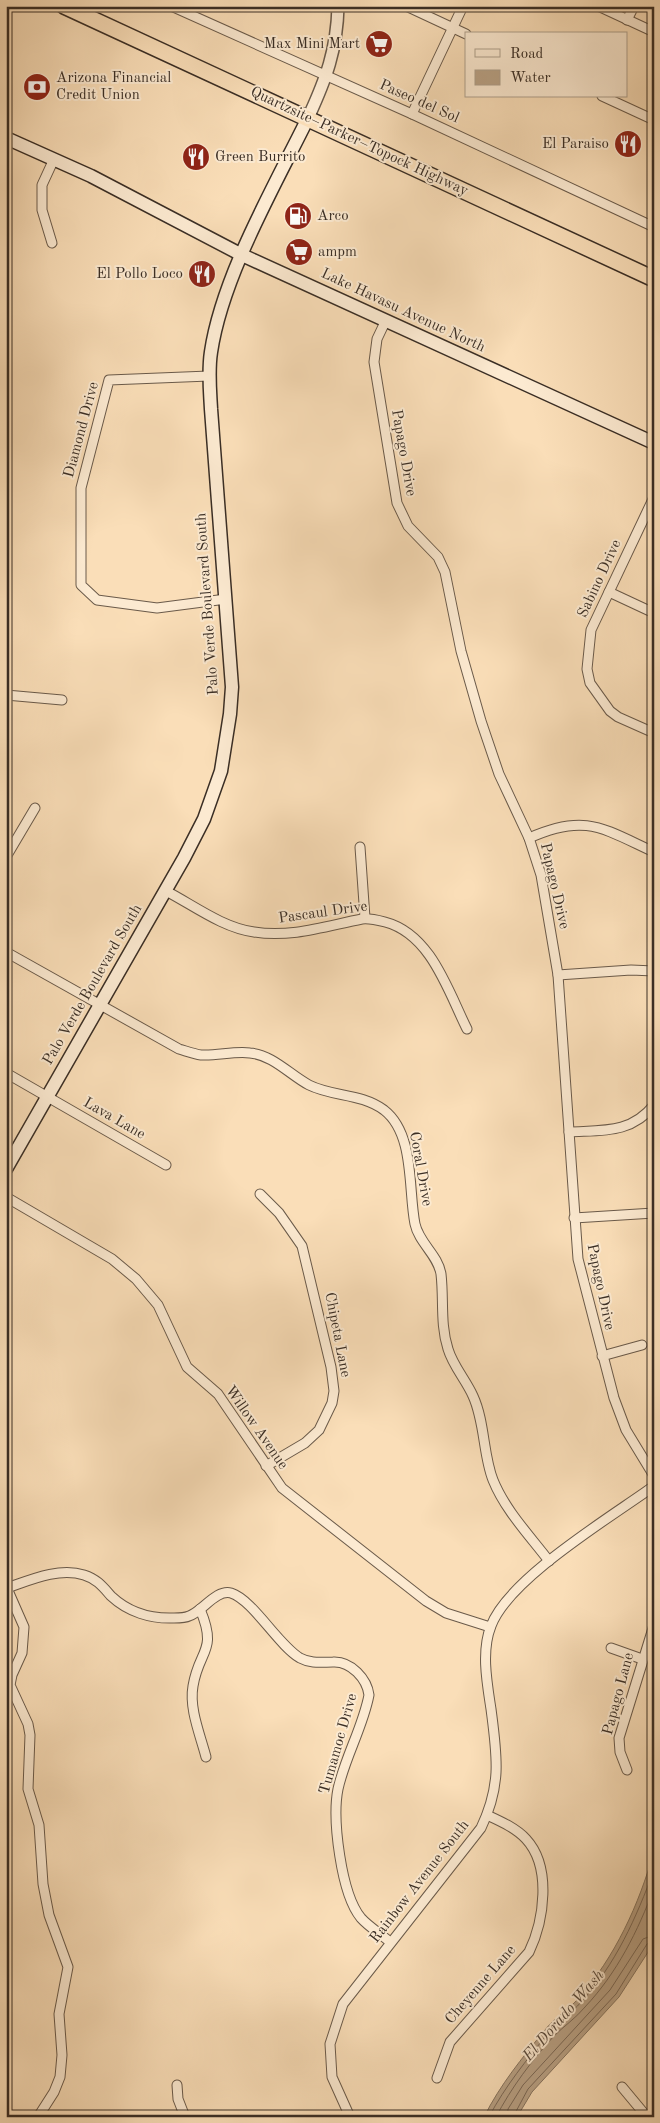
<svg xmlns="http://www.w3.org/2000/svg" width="660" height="2123" font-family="'Old Standard TT',serif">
<rect width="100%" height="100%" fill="#fadeb8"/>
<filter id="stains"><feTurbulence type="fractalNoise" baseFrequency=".004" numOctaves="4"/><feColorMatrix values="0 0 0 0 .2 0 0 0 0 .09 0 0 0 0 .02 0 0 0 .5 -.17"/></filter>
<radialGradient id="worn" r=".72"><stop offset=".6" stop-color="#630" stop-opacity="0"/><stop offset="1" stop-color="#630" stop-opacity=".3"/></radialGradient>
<path fill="#b9a286" stroke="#86745f" d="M654 1851V1941L652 1946 619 1997 532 2092 517 2117H484C500 2085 522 2058 545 2030 554 2018 568 2010 578 1999 615 1957 639 1905 654 1851Z"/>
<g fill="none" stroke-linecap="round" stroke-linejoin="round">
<g stroke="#7a6856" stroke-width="1">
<path d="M489 2117C505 2086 527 2060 548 2033 558 2022 572 2013 581 2002 616 1964 636 1918 654 1870"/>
<path d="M496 2117C511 2088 532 2060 554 2036 564 2026 576 2018 585 2007 617 1973 638 1931 654 1888"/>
<polyline points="507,2117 508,2109 523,2085 610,1990 643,1939 654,1935"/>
<polyline points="513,2117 528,2089 616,1994 647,1944 654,1941"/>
</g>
<g stroke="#6a5a4a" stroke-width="11">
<g id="minor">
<polyline points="171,6 412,114 654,227"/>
<polyline points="406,6 466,34"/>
<polyline points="598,6 654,32"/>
<polyline points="627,20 634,6"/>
<polyline points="602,96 654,120"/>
<polyline points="412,114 463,6"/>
<polyline points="52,243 42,210 42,185 54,159"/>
<polyline points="386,320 377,339 374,362 397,503 408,526 438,557 445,572 461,651 481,721 499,774 529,838 541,875 558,975 578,1259 614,1398 626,1430 654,1476"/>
<polyline points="209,376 109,380 81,488 81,585 97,600 157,608 226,599"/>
<polyline points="654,497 591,630 587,669 590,683 610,711 618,717 654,733"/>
<polyline points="609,592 654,613"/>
<polyline points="6,695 62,700"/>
<path d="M529 838C585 813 602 828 654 852"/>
<polyline points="360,847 365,918"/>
<polyline points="6,857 35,808"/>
<path d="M166 891C193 905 223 928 254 932 291 938 326 926 362 919 369 918 377 920 385 922 431 934 448 991 467 1029"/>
<path d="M6 952 179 1049C186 1051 194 1054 201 1055 217 1056 234 1051 250 1053 273 1055 290 1075 309 1085 333 1097 361 1093 384 1110 415 1134 408 1189 415 1224 419 1243 438 1255 441 1274 444 1300 440 1324 448 1349 453 1366 466 1380 473 1396 485 1422 483 1455 493 1480 505 1510 530 1536 549 1561"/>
<polyline points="558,975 631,970 654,971"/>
<polyline points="6,1073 166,1165"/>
<path d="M569 1132C602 1130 631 1134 654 1105"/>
<polyline points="260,1194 279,1213 302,1246 331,1367 334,1391 332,1403 319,1430 305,1443 266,1466"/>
<polyline points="6,1197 112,1259 136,1279 158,1305 187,1367 218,1394 282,1488 426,1601 446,1613 490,1627"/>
<polyline points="574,1218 654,1213"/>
<polyline points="602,1356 642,1345"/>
<polyline points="6,1586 24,1627 22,1653 12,1675 10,1685 28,1724 30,1735 28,1789 39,1825 43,1884 49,1915 68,1967 59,2014 62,2055 60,2077 54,2092 38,2117"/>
<path d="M7 1588C30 1580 59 1567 84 1575 97 1579 103 1587 111 1596 128 1612 151 1619 174 1618 178 1618 185 1618 189 1616 202 1612 216 1589 231 1593 253 1600 278 1645 300 1658 311 1664 322 1662 333 1662 351 1661 367 1679 369 1695 363 1727 345 1757 338 1789 332 1819 341 1894 361 1918 369 1927 381 1934 390 1942"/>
<path d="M200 1609C218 1652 199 1649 193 1686 189 1709 200 1734 206 1757"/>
<polyline points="611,1648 642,1659"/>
<polyline points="627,1770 620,1752 619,1738 654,1625"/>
<path d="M437 2078 450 2042 529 1952C544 1921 552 1867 526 1839 516 1828 500 1821 487 1815"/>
<polyline points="177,2085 178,2099 185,2117"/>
<polyline points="622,2087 647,2117"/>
<path d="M350 2117 332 2077 330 2044 343 2004 481 1828C502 1784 497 1756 491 1709 487 1683 481 1651 491 1626 508 1579 611 1517 654 1486"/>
</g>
</g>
<g stroke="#6a5a4a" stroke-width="14">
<path id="tertiary" d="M308 118C326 79 337 50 338 6"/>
</g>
<g stroke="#3a2e25" stroke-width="15">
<g id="secondary">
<polyline points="6,138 91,176 242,255 654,443"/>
<path d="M6 1169 184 858 204 819 221 771 230 714 232 687 211 409C210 390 208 371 211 352 222 277 274 187 308 118"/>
</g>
</g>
<g stroke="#3a2e25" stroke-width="18">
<polyline id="trunk" points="64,6 654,279"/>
</g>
<use href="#minor" stroke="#fcead1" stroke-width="9"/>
<use href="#tertiary" stroke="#fcead1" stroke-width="11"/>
<use href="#secondary" stroke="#fcead1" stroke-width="12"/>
<use href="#trunk" stroke="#fadeb8" stroke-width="15"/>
</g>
<defs>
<g id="supermarket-disc" transform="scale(1.4375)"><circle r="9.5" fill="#8f2418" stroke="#fcead1"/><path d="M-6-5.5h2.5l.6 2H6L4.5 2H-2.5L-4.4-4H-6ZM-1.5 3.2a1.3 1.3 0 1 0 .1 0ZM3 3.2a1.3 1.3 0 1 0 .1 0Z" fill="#fff"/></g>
<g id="bank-disc" transform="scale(1.4375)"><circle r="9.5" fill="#8f2418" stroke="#fcead1"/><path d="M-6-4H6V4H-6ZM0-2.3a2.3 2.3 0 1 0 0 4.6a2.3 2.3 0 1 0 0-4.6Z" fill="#fff"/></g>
<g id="restaurant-disc" transform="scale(1.4375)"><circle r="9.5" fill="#8f2418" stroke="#fcead1"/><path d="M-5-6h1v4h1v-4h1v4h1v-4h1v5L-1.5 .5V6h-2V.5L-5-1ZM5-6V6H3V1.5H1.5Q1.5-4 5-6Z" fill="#fff"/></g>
<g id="fuel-disc" transform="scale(1.4375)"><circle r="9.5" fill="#8f2418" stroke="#fcead1"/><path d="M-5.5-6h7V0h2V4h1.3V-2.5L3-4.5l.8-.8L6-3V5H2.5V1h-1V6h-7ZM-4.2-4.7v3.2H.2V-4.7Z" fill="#fff"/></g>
</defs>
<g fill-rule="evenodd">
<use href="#supermarket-disc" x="379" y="44"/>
<use href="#bank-disc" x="37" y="87"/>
<use href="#restaurant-disc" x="628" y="144"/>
<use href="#restaurant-disc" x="196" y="157"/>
<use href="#fuel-disc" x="298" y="216"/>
<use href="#supermarket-disc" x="299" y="252"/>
<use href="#restaurant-disc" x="202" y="274"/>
</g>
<g text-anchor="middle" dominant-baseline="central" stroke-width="4" stroke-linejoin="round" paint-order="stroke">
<g font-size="15" fill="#3a2e25" stroke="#fcead1" text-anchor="start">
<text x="360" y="44" text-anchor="end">Max Mini Mart</text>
<text x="56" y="78">Arizona Financial<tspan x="56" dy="17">Credit Union</tspan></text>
<text x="609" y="144" text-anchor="end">El Paraiso</text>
<text x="215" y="157">Green Burrito</text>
<text x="317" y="216">Arco</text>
<text x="318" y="252">ampm</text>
<text x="183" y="274" text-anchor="end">El Pollo Loco</text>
</g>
<g font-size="15" fill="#3a2e25" stroke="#fcead1">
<text transform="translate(419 102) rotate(24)">Paseo del Sol</text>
<text transform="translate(359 142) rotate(25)">Quartzsite–Parker–Topock Highway</text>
<text transform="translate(403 311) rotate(25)">Lake Havasu Avenue North</text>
<text transform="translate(82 430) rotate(-75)">Diamond Drive</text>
<text transform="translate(403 453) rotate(80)">Papago Drive</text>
<text transform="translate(600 579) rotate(-65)">Sabino Drive</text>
<text transform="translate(208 604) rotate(-94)">Palo Verde Boulevard South</text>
<text transform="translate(554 886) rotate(77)">Papago Drive</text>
<text transform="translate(323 913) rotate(-8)">Pascaul Drive</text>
<text transform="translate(93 985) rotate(-60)">Palo Verde Boulevard South</text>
<text transform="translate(114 1119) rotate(30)">Lava Lane</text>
<text transform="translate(420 1169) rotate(80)">Coral Drive</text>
<text transform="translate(600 1287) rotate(78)">Papago Drive</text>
<text transform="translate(337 1335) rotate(79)">Chipeta Lane</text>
<text transform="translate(256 1428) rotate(55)">Willow Avenue</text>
<text transform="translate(619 1694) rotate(-75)">Papago Lane</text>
<text transform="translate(339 1744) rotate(-74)">Tumamoc Drive</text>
<text transform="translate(420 1882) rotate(-52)">Rainbow Avenue South</text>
<text transform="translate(481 1985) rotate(-49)">Cheyenne Lane</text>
</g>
<g font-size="16" font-style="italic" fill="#5a4b3d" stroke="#fcead1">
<text transform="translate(564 2016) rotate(-49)">El Dorado Wash</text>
</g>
</g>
<rect width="660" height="2123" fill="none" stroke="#fadeb8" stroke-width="25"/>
<rect x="8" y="8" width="645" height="2108" fill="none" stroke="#3a2e25" stroke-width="2.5"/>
<rect x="12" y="12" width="635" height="2098" fill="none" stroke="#3a2e25"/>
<rect x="465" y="32" width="162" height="65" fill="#fcead1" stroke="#ae9f8c"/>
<rect x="475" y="49" width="25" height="8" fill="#fcead1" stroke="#ae9f8c"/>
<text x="510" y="58" font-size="15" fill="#3a2e25">Road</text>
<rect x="475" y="70" width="25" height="15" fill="#b9a286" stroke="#ae9f8c"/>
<text x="510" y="82" font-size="15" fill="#3a2e25">Water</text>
<rect width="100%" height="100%" filter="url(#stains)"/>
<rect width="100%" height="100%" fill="url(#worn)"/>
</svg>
